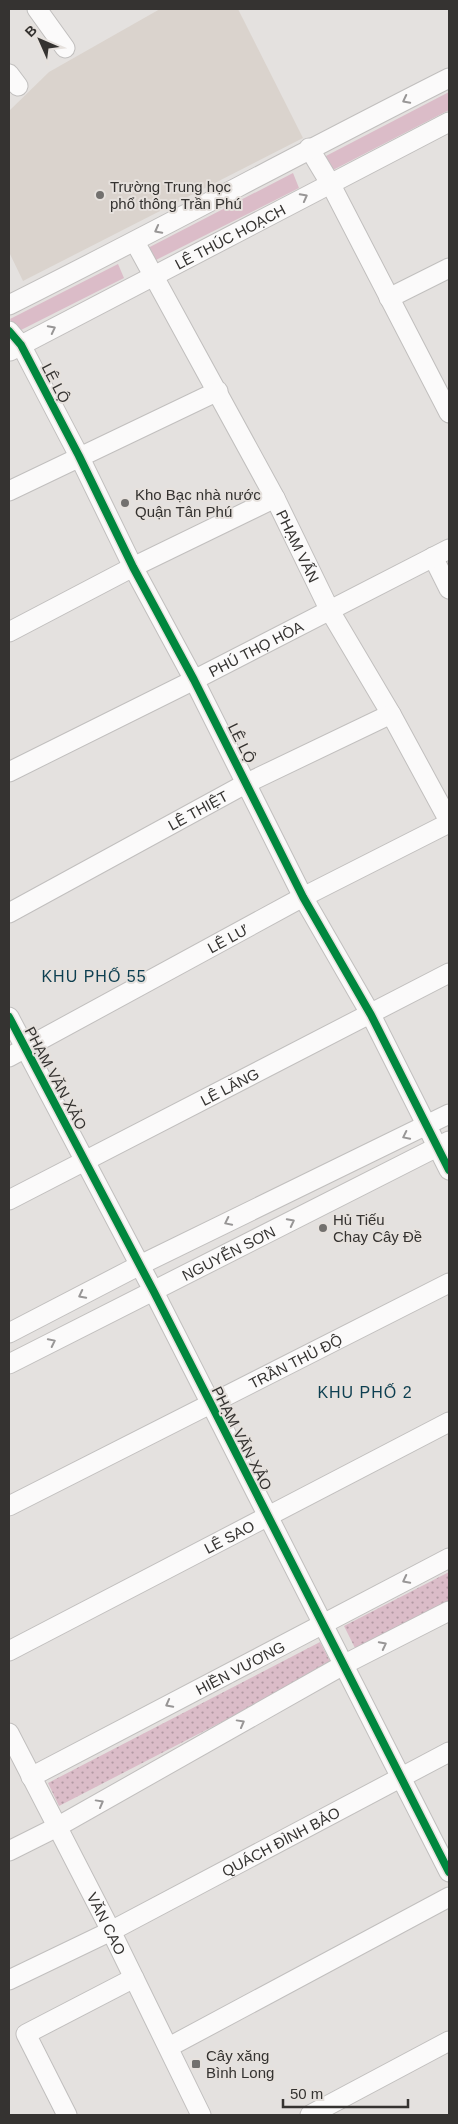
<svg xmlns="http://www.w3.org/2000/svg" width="458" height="2124" font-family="Arial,sans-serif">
<defs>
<pattern id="park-dots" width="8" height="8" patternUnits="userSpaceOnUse" patternTransform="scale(1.25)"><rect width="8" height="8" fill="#dbbcc8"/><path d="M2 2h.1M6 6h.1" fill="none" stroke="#b299a3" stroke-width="1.8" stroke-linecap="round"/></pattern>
</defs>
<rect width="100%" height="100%" fill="#e4e1df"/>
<polygon fill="#dad3cd" points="160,9 238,9 303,138 23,281 9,252 9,111 49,72"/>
<g fill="#dbbcc8">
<polygon points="449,92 449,110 331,171 324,157"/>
<polygon points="293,173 299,188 150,263 144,250"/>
<polygon points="118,264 124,278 17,332 10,319"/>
</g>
<g fill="url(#park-dots)">
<polygon points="449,1572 449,1602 356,1650 344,1626"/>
<polygon points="320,1642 332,1665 59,1806 48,1783"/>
</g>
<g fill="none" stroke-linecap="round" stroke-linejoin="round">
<g stroke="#c1bfbe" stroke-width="21">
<g id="minor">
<polyline points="37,9 65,48"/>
<polyline points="9,74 18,86"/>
<polyline points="309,148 330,183 449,413"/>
<path id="s1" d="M135 242 275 498 330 611 391 714 449 821"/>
<polyline points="389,298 449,268"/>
<path d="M9 305C157 231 302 152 449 78"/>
<polyline points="9,331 21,345 79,456 133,567 194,680 303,897 371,1015 449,1170"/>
<path id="s2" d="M10 351 449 122"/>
<polyline points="9,491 218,391"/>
<polyline points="433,557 449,589"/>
<polyline points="9,632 133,567 275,498"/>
<path id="s3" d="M9 772 194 680 449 549"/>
<path id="s4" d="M9 913 247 783 391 714"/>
<polyline points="9,1017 154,1292 449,1872"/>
<path id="s5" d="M9 1057 303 897 449 823"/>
<path id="s6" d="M9 1200 449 973"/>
<polyline points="9,1333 140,1265 449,1114"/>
<path id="s7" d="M9 1364 449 1141"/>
<path id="s8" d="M9 1506 449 1283"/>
<path id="s9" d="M9 1651 449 1422"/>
<path id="s10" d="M9 1733 111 1931 201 2115"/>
<path id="s11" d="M31 1777 449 1558"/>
<polyline points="9,1851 57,1827 345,1664 449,1611"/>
<path id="s12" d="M9 1980 111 1931 449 1752"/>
<polyline points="169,2047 449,1897"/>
<polyline points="67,2115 26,2034 134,1978"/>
<polyline points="310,2115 449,2041"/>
</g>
</g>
<use href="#minor" stroke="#fbfafa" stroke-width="19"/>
<g stroke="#e6e1dd" stroke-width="11">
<g id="cycleway">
<polyline points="9,331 21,345 79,456 133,567 194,680 303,897 371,1015 449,1170"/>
<polyline points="9,1017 154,1292 449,1872"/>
</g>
</g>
<use href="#cycleway" stroke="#00873e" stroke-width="8"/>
</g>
<defs><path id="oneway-chevron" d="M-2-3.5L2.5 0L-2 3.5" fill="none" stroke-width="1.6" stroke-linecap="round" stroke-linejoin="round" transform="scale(1.25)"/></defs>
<g stroke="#989696">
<use href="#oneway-chevron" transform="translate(406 100) rotate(153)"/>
<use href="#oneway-chevron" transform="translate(304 197) rotate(-28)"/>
<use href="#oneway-chevron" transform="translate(158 230) rotate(152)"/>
<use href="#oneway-chevron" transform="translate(52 329) rotate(-27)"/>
<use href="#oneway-chevron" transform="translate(406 1136) rotate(154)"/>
<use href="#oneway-chevron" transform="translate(228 1222) rotate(154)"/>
<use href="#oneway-chevron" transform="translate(291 1222) rotate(-27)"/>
<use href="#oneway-chevron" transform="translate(82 1295) rotate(153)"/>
<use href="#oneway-chevron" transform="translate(52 1342) rotate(-26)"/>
<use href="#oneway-chevron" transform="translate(406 1580) rotate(153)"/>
<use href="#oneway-chevron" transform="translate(383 1645) rotate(-27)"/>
<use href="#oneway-chevron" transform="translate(169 1704) rotate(152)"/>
<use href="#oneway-chevron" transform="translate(241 1723) rotate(-29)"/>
<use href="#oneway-chevron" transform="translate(100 1803) rotate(-29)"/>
</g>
<g fill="#72706e" stroke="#e6e1dd" stroke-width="2">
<circle cx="100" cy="195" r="5"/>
<circle cx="125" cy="503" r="5"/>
<circle cx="323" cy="1228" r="5"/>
<rect x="191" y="2059" width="10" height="10" rx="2.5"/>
</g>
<g text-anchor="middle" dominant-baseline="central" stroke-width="4" stroke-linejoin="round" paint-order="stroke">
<g font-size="15" fill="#353331" stroke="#e6e1dd" text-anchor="start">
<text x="110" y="186">Trường Trung học<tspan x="110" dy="17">phổ thông Trần Phú</tspan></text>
<text x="135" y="494">Kho Bạc nhà nước<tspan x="135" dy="17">Quận Tân Phú</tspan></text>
<text x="333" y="1219">Hủ Tiếu<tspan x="333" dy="17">Chay Cây Đề</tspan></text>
<text x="206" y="2055">Cây xăng<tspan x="206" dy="17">Bình Long</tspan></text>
</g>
<g font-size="15" fill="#353331" stroke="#e6e1dd">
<text stroke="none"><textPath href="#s2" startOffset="248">LÊ THÚC HOẠCH</textPath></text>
<text transform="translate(56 383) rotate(62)">LÊ LỘ</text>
<text stroke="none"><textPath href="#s1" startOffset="345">PHẠM VẤN</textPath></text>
<text stroke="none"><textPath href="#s3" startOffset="276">PHÚ THỌ HÒA</textPath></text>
<text transform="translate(242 743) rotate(63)">LÊ LỘ</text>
<text stroke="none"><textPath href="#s4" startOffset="215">LÊ THIỆT</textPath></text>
<text stroke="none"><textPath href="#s5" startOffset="249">LÊ LƯ</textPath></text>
<text transform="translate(56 1078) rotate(62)">PHẠM VĂN XẢO</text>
<text stroke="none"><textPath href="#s6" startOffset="248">LÊ LĂNG</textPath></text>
<text stroke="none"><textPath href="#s7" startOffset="246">NGUYỄN SƠN</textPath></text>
<text stroke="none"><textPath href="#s8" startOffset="321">TRẦN THỦ ĐỘ</textPath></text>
<text transform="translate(242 1438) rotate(63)">PHẠM VĂN XẢO</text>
<text stroke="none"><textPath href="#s9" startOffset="248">LÊ SAO</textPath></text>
<text stroke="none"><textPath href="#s11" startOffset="236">HIỀN VƯƠNG</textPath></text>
<text stroke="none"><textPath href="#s12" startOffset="305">QUÁCH ĐÌNH BẢO</textPath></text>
<text stroke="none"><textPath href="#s10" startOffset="214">VĂN CAO</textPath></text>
</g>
<g font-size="16" letter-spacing="1" fill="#0d3f51" stroke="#e6e1dd">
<text x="94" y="976">KHU PHỐ 55</text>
<text x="365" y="1392">KHU PHỐ 2</text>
</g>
</g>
<rect width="458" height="2124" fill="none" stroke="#353331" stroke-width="20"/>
<g transform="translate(40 40) rotate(315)" stroke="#e6e1dd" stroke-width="4" paint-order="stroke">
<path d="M0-4L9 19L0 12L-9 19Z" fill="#353331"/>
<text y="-8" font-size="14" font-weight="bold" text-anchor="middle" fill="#353331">B</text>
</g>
<path d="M283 2099v8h125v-8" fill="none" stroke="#353331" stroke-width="2.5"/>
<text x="290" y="2099" font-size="15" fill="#353331" stroke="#e6e1dd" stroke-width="4" paint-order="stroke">50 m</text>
</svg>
